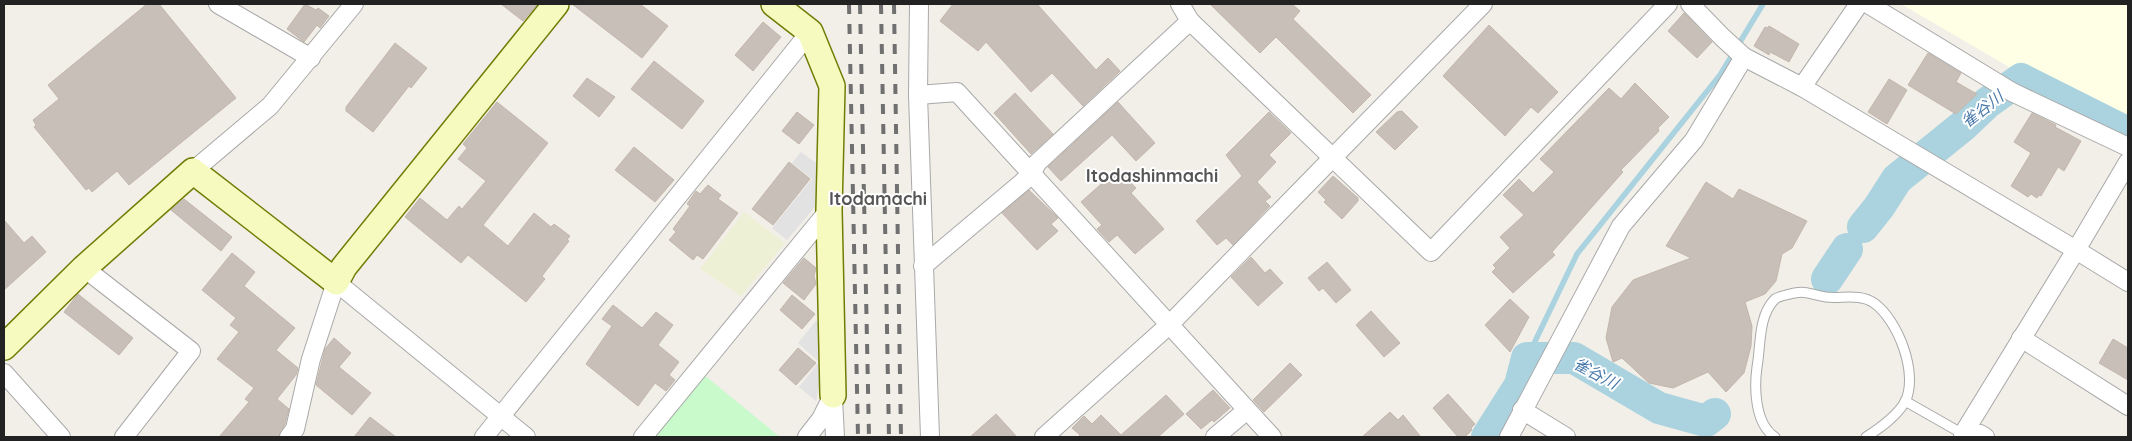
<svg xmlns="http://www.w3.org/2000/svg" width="2132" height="441" font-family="Quicksand,'Noto Sans JP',sans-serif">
<rect width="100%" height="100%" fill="#f2efe9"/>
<polygon fill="#ffffe5" points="1901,4 2128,4 2128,124 2009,67"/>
<polygon fill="#eef0d5" points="744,212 785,243 741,296 700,269"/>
<polygon fill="#c8facc" points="703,374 780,437 653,437"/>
<g fill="#e2e2e2">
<polygon points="801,152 816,163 820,201 787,240 772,228 812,179 792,163"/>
<polygon points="816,321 821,323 823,367 816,401 799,387 819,362 798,343"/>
</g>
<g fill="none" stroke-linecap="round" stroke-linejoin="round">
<polyline stroke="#aad3df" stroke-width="5.5" points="1527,358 1577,254 1720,75 1763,4"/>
<g stroke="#aad3df" stroke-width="32">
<polyline points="1863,227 1879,207 1897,179 1964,125 1987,103 2021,79 2128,133"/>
<polyline points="1827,279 1847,249"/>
<polyline points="1487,437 1520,385 1527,358 1574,358 1659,408 1706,421 1715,414"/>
</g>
</g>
<g fill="#c7bfb8" stroke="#c4b6ab">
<polygon points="147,4 159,4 236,98 129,185 117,171 92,192 89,188 86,190 34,127 36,125 33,120 59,99 48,85"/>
<polygon points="305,4 316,10 318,8 329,16 320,28 317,25 304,42 287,29"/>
<polygon points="501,4 538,4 523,21"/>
<polygon points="572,4 640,4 668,26 642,58"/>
<polygon points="953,4 1037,4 1096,70 1108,58 1120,71 1083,106 1052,73 1031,92 986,42 978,51 940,21"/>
<polygon points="1210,4 1292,4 1300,11 1293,19 1371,95 1353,113 1276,37 1260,53"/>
<polygon points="1684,13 1712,42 1697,58 1668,31"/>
<polygon points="763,22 781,37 753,71 735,55"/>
<polygon points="1489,25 1558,92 1538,113 1531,107 1505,136 1443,76"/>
<polygon points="1769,26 1799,44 1789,62 1770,52 1769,55 1754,46 1765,27 1767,28"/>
<polygon points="395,43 427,68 411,88 409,86 373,132 346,111 346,107"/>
<polygon points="1928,53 1961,73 1956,82 1977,94 1956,114 1908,85"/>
<polygon points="654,61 704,101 682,129 631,89"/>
<polygon points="587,78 615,97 599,117 573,96"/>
<polygon points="1889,79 1907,90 1887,124 1868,112"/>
<polygon points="1635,83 1669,117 1658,128 1659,131 1621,170 1623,172 1552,252 1555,255 1513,293 1492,272 1496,268 1493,265 1510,248 1500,237 1524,215 1503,195 1519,179 1533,193 1554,172 1540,159 1609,88 1621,99"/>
<polygon points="1015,93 1053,134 1031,154 994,113"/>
<polygon points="497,102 548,143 483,225 508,246 534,213 551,227 554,224 570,236 567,240 569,241 542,276 545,279 526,302 468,255 461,263 405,217 420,198 447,220 459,206 462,209 486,181 458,159 467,148 463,144"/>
<polygon points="1118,102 1155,143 1136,161 1112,135 1061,181 1048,167"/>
<polygon points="1402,111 1418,127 1395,150 1376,132 1397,112"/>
<polygon points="797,112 814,125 799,144 782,131"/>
<polygon points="1269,112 1291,133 1269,155 1276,162 1257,182 1271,197 1265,201 1270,206 1233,245 1226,238 1217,245 1196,221 1242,176 1226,155"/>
<polygon points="2032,113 2056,125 2055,127 2081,141 2064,171 2058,167 2041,196 2039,195 2037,198 2031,194 2028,197 2011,186 2031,153 2014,142"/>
<polygon points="634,147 674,180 655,202 615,170"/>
<polygon points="789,162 810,179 773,225 752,209"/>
<polygon points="1118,169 1136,188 1131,193 1164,229 1135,254 1117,235 1109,242 1097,229 1102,225 1081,202"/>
<polygon points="1333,176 1358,198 1358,201 1342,219 1324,202 1326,200 1318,192"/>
<polygon points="1706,182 1733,199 1739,189 1807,221 1792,248 1782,254 1776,281 1765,294 1745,302 1752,326 1751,346 1744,373 1726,392 1708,372 1673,388 1649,383 1622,358 1613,362 1606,338 1612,307 1633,280 1691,258 1666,246"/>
<polygon points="708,185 721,195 718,199 738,213 703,259 697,255 693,260 669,240 676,232 673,229 690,206 687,204 696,191 700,194"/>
<polygon points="1029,190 1058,218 1051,224 1058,231 1037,250 1002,213"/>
<polygon points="184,199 232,237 221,251 171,210"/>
<polygon points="4,220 24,243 32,236 46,252 4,290"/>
<polygon points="232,253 255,272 244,286 295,328 276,350 298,368 296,375 277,399 289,409 285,424 279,437 219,437 249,402 245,399 254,388 217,359 239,332 230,325 236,318 202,290"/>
<polygon points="1251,257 1265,273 1270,269 1283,283 1258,306 1231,277"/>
<polygon points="804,258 816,268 814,276 816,284 804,300 783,283"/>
<polygon points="1327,262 1351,290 1336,303 1323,288 1319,291 1308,278"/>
<polygon points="78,294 133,338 119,355 64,312"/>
<polygon points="792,295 815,314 802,329 780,310"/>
<polygon points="1510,299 1529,317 1510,352 1485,325"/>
<polygon points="613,305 642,328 656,312 673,325 658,345 679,362 669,375 675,380 666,391 655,383 638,406 586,364 612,326 602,319"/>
<polygon points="1371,311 1400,343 1384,357 1356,325"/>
<polygon points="334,338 351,353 339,367 371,393 352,415 316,385 325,349"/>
<polygon points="2113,339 2128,348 2128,380 2099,363"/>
<polygon points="798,348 816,363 796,385 779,370"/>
<polygon points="1290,363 1302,375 1264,412 1253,400"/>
<polygon points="1213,390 1230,408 1214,422 1212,420 1201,429 1186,414"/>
<polygon points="1448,394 1475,424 1471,428 1472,430 1465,437 1458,437 1433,408"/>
<polygon points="1166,395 1184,414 1158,437 1078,437 1080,435 1072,428 1084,416 1092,424 1101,415 1121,435"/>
<polygon points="1390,412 1398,420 1403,415 1421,437 1362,437"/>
<polygon points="996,414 1017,437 970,437"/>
<polygon points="370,417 396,437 354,437"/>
</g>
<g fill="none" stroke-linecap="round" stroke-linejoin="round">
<g stroke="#a9a9a9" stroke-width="11">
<g id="lane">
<polyline points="1905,401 1963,434"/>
<path d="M1775 437C1755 424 1754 389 1757 367 1761 345 1758 316 1775 299 1778 297 1782 296 1786 295 1806 289 1807 294 1826 297 1841 299 1860 293 1874 303 1898 320 1919 374 1905 402 1896 417 1880 428 1866 437"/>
</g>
</g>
<g stroke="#a9a9a9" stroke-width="20">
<g id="street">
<polyline points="218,4 311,58"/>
<polyline points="919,4 918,95 930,437"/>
<polyline points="1690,4 1722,37 1744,57 1802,87 2076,250 1963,434 1980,434 1985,437"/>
<polyline points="1868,4 2012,92 2128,147"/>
<polyline points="1190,21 1431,252 1668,4"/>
<polyline points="1802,87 1859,4"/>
<polyline points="918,95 957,92 1272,437"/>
<polyline points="2128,162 2076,250 2128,282"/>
<polyline points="193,171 270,106 354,4"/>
<polyline points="923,266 1031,175 1037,163 1190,21 1180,4"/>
<polyline points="84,268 191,351 124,437"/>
<polyline points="2021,338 2128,406"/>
<polyline points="4,373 61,437"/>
<polyline points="833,398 835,437"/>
<polyline points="1522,410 1566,437"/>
<polyline points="289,437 295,429 311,359 336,282 526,437"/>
<polyline points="484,437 810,32"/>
<polyline points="643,437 829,210"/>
<polyline points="807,437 821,419 833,395"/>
<polyline points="1044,437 1169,325 1483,4"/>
<polyline points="1215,437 1247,410"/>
<polyline points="1509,437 1621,226 1694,140 1744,57"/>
</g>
</g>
<g stroke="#707d05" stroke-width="28">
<g id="secondary">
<polyline points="774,4 810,32 832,86 829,210 833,395"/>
<polyline points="4,347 84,268 193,171 336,282 344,267 556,4"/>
</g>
</g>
<use href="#lane" stroke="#fff" stroke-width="9"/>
<use href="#street" stroke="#fff" stroke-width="18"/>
<use href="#secondary" stroke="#f7fabf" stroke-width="25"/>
<g stroke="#707070" stroke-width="4" stroke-dasharray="10 10" stroke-linecap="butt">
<polyline points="849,4 858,437"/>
<polyline points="860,4 869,437"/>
<polyline points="881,4 889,437"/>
<polyline points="894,4 901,437"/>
</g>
</g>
<g text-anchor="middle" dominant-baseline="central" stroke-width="4" stroke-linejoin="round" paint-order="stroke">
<g font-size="16" font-style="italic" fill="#4a7aab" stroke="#fff">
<text transform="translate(1982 109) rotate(-38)">雀谷川</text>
<text transform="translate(1596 373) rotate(28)">雀谷川</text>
</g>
<g font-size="18" font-weight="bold" fill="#555" stroke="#fff">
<text x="1152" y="175">Itodashinmachi</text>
<text x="878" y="198">Itodamachi</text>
</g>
</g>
<rect width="2132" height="441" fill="none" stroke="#222222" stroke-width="10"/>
</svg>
